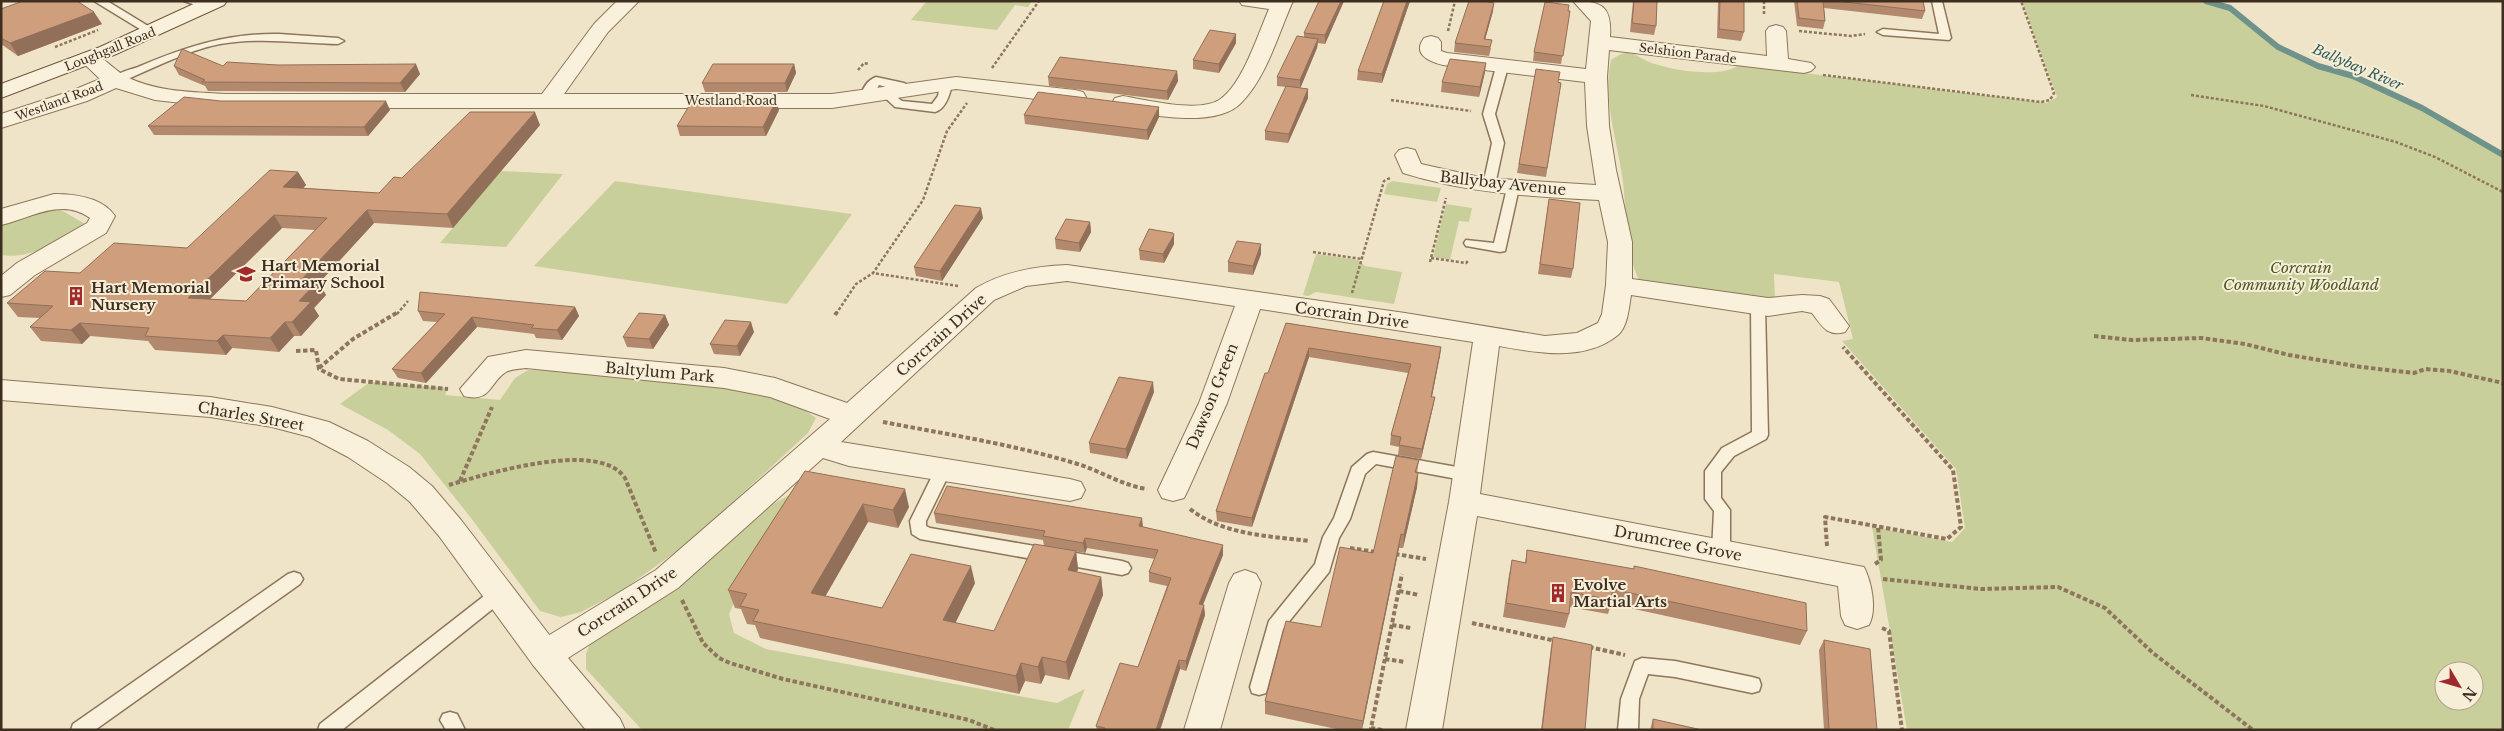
<svg xmlns="http://www.w3.org/2000/svg" width="2504" height="731" font-family="'Libre Baskerville',serif">
<rect width="100%" height="100%" fill="#f0e4c8"/>
<g fill="#c9cf9b" fill-rule="evenodd">
<polygon points="927,1 1032,1 1028,7 1015,5 997,30 911,20"/>
<path d="M2022 1H2206L2230 8 2278 47 2318 66 2353 76 2422 108 2503 155V730H1907L1872 527 1952 542 1965 528 1956 469 1842 341 1853 339 1839 282 1774 274 1775 299 1639 280C1624 249 1627 215 1623 182 1618 143 1602 99 1611 60 1616 57 1623 52 1629 53 1637 54 1646 62 1655 64 1677 71 1720 78 1739 65L2047 103 2057 97ZM2444 671H2474V701H2444Z"/>
<polygon points="501,171 563,174 506,247 440,243"/>
<polygon points="615,181 852,214 787,304 534,266"/>
<polygon points="1392,181 1441,188 1437,202 1384,194 1387,184"/>
<polygon points="1446,204 1472,208 1469,222 1459,221 1450,260 1433,257"/>
<path d="M54 206 87 225C61 239 32 260 1 255V222Z"/>
<polygon points="1316,254 1358,260 1365,266 1402,272 1394,304 1316,292 1308,296 1303,295"/>
<polygon points="528,370 563,371 757,391 796,404 816,418 808,433 691,541 621,591 581,612 561,617 540,611 471,518 420,454 388,430 340,404 370,382 448,388 445,395 500,400 515,378"/>
<polygon points="807,485 766,532 729,614 734,633 766,649 1057,703 1085,689 1068,730 642,730 586,669 586,654 592,638 768,507"/>
</g>
<g fill="none" stroke-linecap="round" stroke-linejoin="round">
<polyline stroke="#6f938a" stroke-width="6" points="2206,1 2230,8 2278,47 2318,66 2353,76 2422,108 2503,155"/>
<g stroke="#8d765c" stroke-width="3">
<g id="service">
<polygon points="94,1 107,1 158,32 156,34 148,34"/>
<polygon points="184,1 202,1 212,6 207,9"/>
<polygon points="1932,1 1942,1 1951,38 1949,40 1883,35 1877,32 1883,29 1939,34"/>
<path d="M279 34 338 38 344 41 338 44C299 43 259 37 220 44 185 51 153 69 120 82L116 84 110 80C116 73 129 70 138 67 185 47 227 33 279 34Z"/>
<polygon points="1502,64 1508,67 1495,114 1504,143 1495,185 1489,189 1483,185 1492,143 1483,114 1496,67"/>
<path d="M876 77 904 83 917 90 911 94 879 85 870 101H862L860 98C862 90 867 80 876 77Z"/>
<path d="M946 80 952 84C950 94 946 109 935 112L895 107 881 94 887 90 902 101 932 104 938 96 940 84Z"/>
<polygon points="1513,184 1519,188 1505,251 1500,252 1466,246 1464,243 1466,240 1494,243 1507,188"/>
<polygon points="1758,301 1765,306 1768,435 1766,439 1734,456 1721,472 1721,498 1730,510 1730,551 1727,556 1721,558 1715,556 1712,551 1714,511 1705,499 1705,471 1722,448 1752,432 1751,306"/>
<polygon points="1373,452 1468,469 1474,471 1476,475 1474,479 1468,481 1376,464 1365,474 1350,519 1339,538 1329,572 1283,629 1266,693 1259,695 1252,693 1250,687 1269,621 1315,564 1323,537 1334,518 1352,467 1367,454"/>
<polygon points="943,464 949,466 951,470 926,521 926,526 930,528 1122,561 1128,563 1131,568 1128,573 1122,575 920,539 912,534 910,521 937,466"/>
<polygon points="294,572 300,574 303,579 300,584 95,730 71,730 73,724 288,574"/>
<polygon points="499,587 505,589 508,594 505,599 342,730 318,730 320,724 493,589"/>
<polygon points="1642,658 1675,661 1752,677 1759,679 1761,685 1759,691 1752,693 1675,677 1648,674 1639,699 1638,730 1618,730 1621,699 1635,661"/>
<polygon points="450,712 457,714 465,730 446,730 440,720 443,714"/>
</g>
</g>
<g stroke="#8d765c" stroke-width="2">
<g id="minor">
<path d="M617 1H639L608 32 564 94H832L956 77 1075 90 1083 92 1086 97 1083 102 1075 104 956 89 832 108H226L155 100 116 88 87 101 1 128V114L71 91 100 79 78 58 81 54C100 49 111 69 127 77 157 92 193 92 226 94H542L594 24Z"/>
<path d="M1239 1H1293C1278 34 1267 77 1241 103 1216 129 1147 115 1115 108L1112 103 1115 98 1123 96C1147 100 1198 113 1219 100 1242 86 1258 34 1269 9L1242 5Z"/>
<path d="M1573 1C1602 1 1612 6 1610 37L1767 56 1766 31 1769 27 1776 25 1783 27 1786 31 1788 59 1811 63 1815 67 1811 71 1804 73 1609 50 1607 77 1609 126 1616 170 1632 242V279L1768 298 1802 295 1820 296 1829 299 1849 326 1845 332C1827 337 1822 326 1812 313L1802 311 1768 316 1631 295C1629 307 1628 326 1618 335 1585 362 1537 353 1499 346L1480 494 1864 567C1872 583 1877 610 1869 625L1857 629 1845 625 1841 616 1838 586 1477 516 1442 730H1406L1449 502 1473 342 1260 309 1227 403 1188 490 1184 498 1173 501 1162 498 1158 490 1199 403 1235 306 1067 281 1026 286 994 300 841 442 1070 479 1081 482 1085 490 1081 498 1070 501 849 466 823 458 678 588 557 665 545 669 533 665 528 655 533 645 656 570 830 419 770 397 724 388 526 368C520 369 511 369 506 372 489 383 491 403 464 396L460 389 488 357 526 350 724 368 775 378 847 403 976 288C1004 272 1035 266 1067 265L1405 313 1545 336 1577 333 1598 323 1602 314 1606 285 1608 242 1599 200C1532 197 1467 193 1403 173L1395 155 1399 150 1407 148 1415 150 1421 164 1484 178 1596 185 1587 126 1585 82 1443 65C1429 62 1412 54 1424 38L1431 36 1438 38 1441 42V51L1447 53 1586 69 1591 21Z"/>
<path d="M54 194C75 194 102 197 115 216L106 233 35 275 10 295 1 297V276L17 263 87 223 90 218C61 197 31 218 1 225V209Z"/>
<polygon points="1245,570 1256,574 1261,583 1220,730 1184,730 1229,583 1234,574"/>
</g>
</g>
<g stroke="#8d765c" stroke-width="2">
<polygon id="tertiary" points="1,380 210,397 272,407 329,422 368,441 409,467 432,486 461,520 557,645 620,719 625,730 586,730 533,665 439,536 410,502 387,483 348,457 310,437 272,427 210,417 1,400"/>
</g>
<g stroke="#6f573f" stroke-width="2">
<polygon id="secondary" points="200,1 227,1 224,5 114,55 1,98 1,84 100,47"/>
</g>
<g stroke="#8d765c" stroke-width="2.5" stroke-dasharray="3 2" stroke-linecap="butt">
<polyline points="1764,1 1764,14"/>
<polyline points="1448,31 1455,1"/>
<polyline points="1799,31 1851,36 1865,34"/>
<polyline points="55,47 98,30"/>
<polyline points="992,68 1039,1"/>
<polyline points="858,70 864,63 869,64"/>
<polyline points="1823,75 2041,102 2050,100 2054,93 2021,1"/>
<polyline points="2191,95 2264,106 2396,142 2435,157 2503,192"/>
<polyline points="1391,100 1471,111"/>
<polyline points="1313,252 1362,259"/>
<polyline points="1431,258 1466,263 1468,261"/>
<polyline points="1430,262 1446,198"/>
<polyline points="958,286 873,273 923,200 947,131 967,103"/>
<polyline points="1352,293 1384,181 1390,178"/>
<polyline points="397,314 408,301"/>
<polyline points="836,314 856,284 873,273"/>
</g>
<g stroke="#8d765c" stroke-width="4" stroke-dasharray="4.5 2.5" stroke-linecap="butt">
<polyline points="835,315 837,312"/>
<polyline points="2094,336 2132,340 2201,338 2245,344 2289,355 2361,367 2414,373 2425,369 2449,371 2503,383"/>
<polyline points="296,351 316,350 319,369 339,379 448,389"/>
<polyline points="319,368 353,339 398,312"/>
<path d="M883 422C946 434 1010 444 1071 462 1098 469 1120 485 1147 489"/>
<polyline points="460,481 492,407"/>
<path d="M449 485C486 474 599 439 625 478L656 553"/>
<path d="M1190 509C1223 535 1269 536 1309 541"/>
<polyline points="1827,546 1825,517 1947,539 1961,527 1953,470 1843,347"/>
<polyline points="1350,548 1376,552"/>
<polyline points="1395,554 1426,559"/>
<polyline points="1875,564 1881,560 1878,527"/>
<polyline points="1883,579 1981,589 2058,587 2105,608 2153,653 2253,730"/>
<polyline points="1399,591 1419,595"/>
<polyline points="682,600 703,643 719,658 730,663 783,679 969,720 994,730"/>
<polyline points="1472,623 1556,641"/>
<polyline points="1392,625 1411,628"/>
<polyline points="1882,628 1889,631 1902,730"/>
<polyline points="1589,647 1625,655"/>
<polyline points="1385,659 1405,662"/>
<polyline points="1382,730 1371,728 1402,574"/>
</g>
<use href="#service" fill="#faf1dc" fill-rule="evenodd"/>
<use href="#minor" fill="#faf1dc" fill-rule="evenodd"/>
<use href="#tertiary" fill="#faf1dc" fill-rule="evenodd"/>
<use href="#secondary" fill="#faf1dc" fill-rule="evenodd"/>
</g>
<g fill="#b2896c" fill-rule="evenodd">
<polygon points="1344,1 1325,44 1318,43 1317,48 1300,88 1308,98 1288,143 1265,140 1265,131 1286,87 1277,86 1277,77 1304,37 1304,33"/>
<polygon points="1384,1 1410,1 1382,83 1357,80 1358,71"/>
<polygon points="1633,1 1657,1 1656,26 1654,35 1630,32"/>
<polygon points="1718,1 1744,1 1744,32 1741,41 1717,38"/>
<polygon points="1794,1 1923,1 1925,11 1922,19 1824,8 1825,21 1823,29 1797,26"/>
<polygon points="1,9 102,24 18,56 1,44"/>
<polygon points="1493,11 1485,39 1491,48 1489,56 1454,52 1455,43"/>
<polygon points="1568,11 1570,11 1561,64 1533,61 1534,52"/>
<polygon points="1236,34 1236,43 1219,73 1193,69 1193,60"/>
<polygon points="794,64 796,73 787,92 705,92 702,83"/>
<polygon points="174,66 223,66 420,74 405,92 208,91 205,86 179,75"/>
<polygon points="1536,69 1558,82 1561,83 1546,177 1517,173"/>
<polygon points="1177,71 1178,81 1168,100 1049,86 1048,77"/>
<polygon points="1485,72 1479,97 1441,92 1442,82"/>
<polygon points="221,101 390,110 368,136 154,135 148,126"/>
<polygon points="776,101 779,110 766,136 680,136 677,126"/>
<polygon points="1024,115 1159,117 1148,140 1025,124"/>
<path d="M540 125 453 228 374 223 319 283 326 295 314 308 319 316 301 336H294L279 352 232 348 226 355 155 350 148 341 90 336 82 344 41 341 30 327 40 318 18 317 7 303 187 248 298 172 306 185 303 188 379 193 402 178ZM282 228 315 230 246 301 210 299Z"/>
<polygon points="1549,199 1573,269 1571,278 1538,274"/>
<polygon points="983,218 942,281 916,276 914,267"/>
<polygon points="1090,222 1091,232 1080,252 1056,249 1055,239"/>
<polygon points="1174,244 1164,263 1140,260 1139,250"/>
<polygon points="1261,244 1261,254 1253,275 1228,272 1228,262"/>
<polygon points="575,307 579,316 562,340 536,338 534,334 477,327 426,383 398,378 392,369 437,322 423,321 418,311"/>
<polygon points="665,315 669,325 653,349 627,347 623,337"/>
<polygon points="1286,323 1441,347 1432,397 1435,397 1433,407 1421,459 1398,455 1399,447 1390,445 1391,435 1408,373 1309,357 1252,527 1217,521 1216,511 1268,373"/>
<polygon points="754,332 740,356 714,354 710,344"/>
<polygon points="1154,392 1127,459 1090,453 1089,443"/>
<polygon points="1419,460 1417,473 1418,473 1417,487 1403,548 1399,548 1362,730 1341,730 1265,714 1265,701 1321,627 1373,553"/>
<polygon points="805,471 909,507 898,528 868,522 825,596 882,608 975,583 955,623 994,631 1076,551 1078,569 1077,572 1101,577 1103,595 1069,680 1045,675 1041,684 1025,681 1019,694 760,638 755,625 747,624 741,609 735,608 728,590"/>
<polygon points="934,513 1143,527 1223,555 1203,605 1205,615 1186,671 1180,669 1160,730 1097,730 1096,726 1138,667 1167,586 1149,582 1149,572 1155,559 1087,548 1085,553 1044,546 1043,540 936,523"/>
<polygon points="1527,550 1634,569 1634,566 1807,631 1800,645 1611,604 1608,614 1569,607 1569,614 1565,628 1503,617 1509,575 1512,560 1525,563"/>
<polygon points="1553,637 1585,730 1541,730 1551,647"/>
<polygon points="1824,640 1877,730 1824,730 1819,650"/>
<polygon points="1653,719 1702,730 1650,730"/>
</g>
<g fill="#916f58">
<polygon points="1341,1 1344,1 1325,44 1325,35"/>
<polygon points="1407,1 1410,1 1382,83 1382,74"/>
<polygon points="1494,3 1493,11 1483,47 1484,39"/>
<polygon points="94,12 102,24 18,56 10,43"/>
<polygon points="1236,34 1236,43 1219,73 1219,64"/>
<polygon points="1318,39 1317,48 1300,89 1300,80"/>
<polygon points="1486,63 1485,72 1479,97 1480,87"/>
<polygon points="416,64 420,74 405,92 400,83"/>
<polygon points="794,64 796,73 787,92 785,83"/>
<polygon points="1177,71 1178,81 1168,100 1167,91"/>
<polygon points="1308,89 1308,98 1288,143 1289,134"/>
<polygon points="386,101 390,110 368,136 364,127"/>
<polygon points="776,101 779,110 766,136 763,127"/>
<polygon points="1159,107 1159,117 1148,140 1147,130"/>
<polygon points="535,112 540,125 453,228 447,214"/>
<polygon points="298,172 306,185 291,201 283,187"/>
<polygon points="981,208 983,218 942,281 940,271"/>
<polygon points="367,210 374,223 319,283 326,295 314,308 319,316 301,336 292,322 299,301 301,280"/>
<polygon points="274,215 282,228 198,311 188,298"/>
<polygon points="1090,222 1091,232 1080,252 1079,243"/>
<polygon points="1174,235 1174,244 1164,263 1163,254"/>
<polygon points="1261,244 1261,254 1253,275 1253,266"/>
<polygon points="575,307 579,316 562,340 557,330"/>
<polygon points="665,315 669,325 653,349 649,339"/>
<polygon points="472,317 477,327 426,383 421,373"/>
<polygon points="285,322 294,336 279,352 270,338"/>
<polygon points="751,322 754,332 740,356 737,346"/>
<polygon points="80,323 90,336 82,344 71,330"/>
<polygon points="223,335 232,348 226,355 217,341"/>
<polygon points="1441,347 1440,356 1430,406 1431,397"/>
<polygon points="1309,348 1309,357 1252,527 1252,518"/>
<polygon points="1153,382 1154,392 1127,459 1126,449"/>
<polygon points="1435,397 1433,407 1421,459 1422,449"/>
<polygon points="1418,473 1417,487 1403,548 1404,535"/>
<polygon points="905,489 909,507 898,528 893,510"/>
<polygon points="863,504 868,522 817,611 811,593"/>
<polygon points="1142,518 1143,527 1139,526"/>
<polygon points="1401,534 1399,548 1362,730 1363,721"/>
<polygon points="1085,538 1087,548 1085,553 1083,543"/>
<polygon points="1223,545 1223,555 1199,614 1199,604"/>
<polygon points="1076,551 1078,569 1070,588 1068,570"/>
<polygon points="971,566 975,583 948,638 943,620"/>
<polygon points="1101,577 1103,595 1069,680 1066,662"/>
<polygon points="1204,605 1205,615 1186,671 1186,661"/>
<polygon points="1042,657 1045,675 1041,684 1038,667"/>
<polygon points="1179,660 1180,669 1160,730 1156,730"/>
<polygon points="1021,663 1025,681 1019,694 1016,676"/>
</g>
<g fill="#cf9f7d" stroke="#916f58" fill-rule="evenodd">
<polygon points="23,1 77,1 94,12 10,43 1,38 1,9"/>
<polygon points="1319,1 1341,1 1325,35 1304,33"/>
<polygon points="1384,1 1407,1 1382,74 1358,71"/>
<polygon points="1469,1 1484,1 1494,3 1484,39 1492,40 1490,47 1455,43"/>
<polygon points="1634,1 1657,1 1656,26 1632,23"/>
<polygon points="1720,1 1744,1 1744,32 1719,29"/>
<polygon points="1797,1 1823,1 1825,21 1799,18"/>
<polygon points="1836,1 1923,1 1925,11"/>
<polygon points="1545,2 1569,5 1568,11 1570,11 1563,56 1534,52"/>
<polygon points="1210,30 1236,34 1219,64 1193,60"/>
<polygon points="1297,36 1318,39 1300,80 1277,77"/>
<polygon points="182,49 223,66 227,62 278,65 416,64 400,83 202,82 205,80 174,66"/>
<polygon points="1060,57 1177,71 1167,91 1048,77"/>
<polygon points="1450,59 1486,63 1480,87 1442,82"/>
<polygon points="713,64 794,64 785,83 702,83"/>
<polygon points="1536,69 1560,72 1558,82 1561,83 1547,168 1519,164"/>
<polygon points="1286,86 1308,89 1289,134 1265,131"/>
<polygon points="1038,92 1159,107 1147,130 1024,115"/>
<polygon points="184,97 221,101 386,101 364,127 148,126"/>
<polygon points="692,101 776,101 763,127 677,126"/>
<path d="M470 112H535L447 214 367 210 301 280 318 281 299 301 311 302 292 322H285L270 338 223 335 217 341 145 336 149 328 80 323 71 330 30 327 53 306 7 303 45 271 80 273 114 243 187 248 270 170 298 172 283 187 379 193 394 177 402 178ZM274 215 327 218 246 301 188 298Z"/>
<polygon points="1549,199 1580,203 1573,269 1540,264"/>
<polygon points="955,205 981,208 940,271 914,267"/>
<polygon points="1066,219 1090,222 1079,243 1055,239"/>
<polygon points="1149,229 1173,233 1174,235 1163,254 1139,250"/>
<polygon points="1237,241 1261,244 1253,266 1228,262"/>
<polygon points="420,292 575,307 557,330 531,328 534,325 472,317 421,373 392,369 445,314 418,311"/>
<polygon points="639,313 665,315 649,339 623,337"/>
<polygon points="725,320 751,322 737,346 710,344"/>
<polygon points="1286,323 1441,347 1431,397 1435,397 1422,449 1399,445 1401,437 1391,435 1411,364 1309,348 1252,518 1216,511 1265,373 1268,373"/>
<polygon points="1119,377 1153,382 1126,449 1089,443"/>
<polygon points="1396,456 1419,460 1415,472 1418,473 1404,535 1401,534 1363,721 1265,701 1286,621 1321,627 1340,547 1373,553"/>
<polygon points="805,471 905,489 893,510 863,504 811,593 882,608 911,554 971,566 943,620 994,631 1034,544 1076,551 1068,570 1101,577 1066,662 1042,657 1038,667 1021,663 1016,676 753,621 759,610 740,606 747,594 728,590"/>
<polygon points="947,486 1142,518 1139,526 1223,545 1199,604 1204,605 1186,661 1179,660 1156,730 1105,730 1105,728 1096,726 1120,663 1138,667 1171,578 1149,572 1158,550 1085,538 1083,543 1043,536 1045,531 934,513"/>
<polygon points="1527,550 1634,569 1634,566 1806,603 1807,631 1612,589 1612,600 1571,592 1569,614 1506,603 1512,560 1526,563"/>
<polygon points="1553,637 1592,645 1585,730 1542,730"/>
<polygon points="1824,640 1870,649 1877,730 1829,730"/>
<polygon points="1653,719 1702,730 1653,730"/>
</g>
<defs>
<g id="school-bare" transform="scale(1.5)"><path d="M0-5L7-2L0 1L-7-2ZM-4 1L0 2.5L4 1V4Q0 6-4 4Z" fill="#9e2a2b" stroke="#f7eed8" stroke-width="2.5" paint-order="stroke"/></g>
<g id="building-bare" transform="scale(1.5)"><path d="M-4-6H4V6H1V3H-1V6H-4ZM-2.5-4.3h1.7v1.8h-1.7ZM.8-4.3h1.7v1.8H.8ZM-2.5-1h1.7V.8h-1.7ZM.8-1h1.7V.8H.8Z" fill="#9e2a2b" stroke="#f7eed8" stroke-width="2.5" paint-order="stroke"/></g>
</defs>
<g fill-rule="evenodd">
<use href="#school-bare" x="246" y="274"/>
<use href="#building-bare" x="76" y="296"/>
<use href="#building-bare" x="1558" y="593"/>
</g>
<g text-anchor="middle" dominant-baseline="central" stroke-width="4" stroke-linejoin="round" paint-order="stroke">
<g font-size="12" fill="#3d2e20" stroke="#f7eed8">
<text transform="translate(110 49) rotate(-22)">Loughgall Road</text>
<text transform="translate(1688 53) rotate(7)">Selshion Parade</text>
<text x="731" y="100">Westland Road</text>
<text transform="translate(59 101) rotate(-20)">Westland Road</text>
</g>
<g font-size="14" font-style="italic" fill="#2f5d5a" stroke="#f7eed8">
<text transform="translate(2358 67) rotate(23)">Ballybay River</text>
</g>
<g font-size="15" fill="#3d2e20" stroke="#f7eed8">
<text transform="translate(1503 183) rotate(6)">Ballybay Avenue</text>
<text transform="translate(1352 315) rotate(8)">Corcrain Drive</text>
<text transform="translate(941 335) rotate(-42)">Corcrain Drive</text>
<text transform="translate(660 372) rotate(5)">Baltylum Park</text>
<text transform="translate(1212 396) rotate(-68)">Dawson Green</text>
<text transform="translate(251 416) rotate(10)">Charles Street</text>
<text transform="translate(1678 543) rotate(11)">Drumcree Grove</text>
<text transform="translate(627 602) rotate(-33)">Corcrain Drive</text>
</g>
<g font-size="15" font-weight="bold" fill="#3d2e20" stroke="#f7eed8" text-anchor="start">
<text x="261" y="265">Hart Memorial<tspan x="261" dy="17">Primary School</tspan></text>
<text x="91" y="287">Hart Memorial<tspan x="91" dy="17">Nursery</tspan></text>
<text x="1573" y="584">Evolve<tspan x="1573" dy="17">Martial Arts</tspan></text>
</g>
<g font-size="15" font-style="italic" fill="#4d5a26" stroke="#f7eed8">
<text x="2301" y="267">Corcrain<tspan x="2301" dy="17">Community Woodland</tspan></text>
</g>
</g>
<rect width="2504" height="731" fill="none" stroke="#3d2e20" stroke-width="5"/>
<g transform="translate(2459 686) rotate(128)"><circle r="24" fill="#f7eed8" stroke="#ada18e"/>
<path d="M0-4L9 19L0 12L-9 19Z" fill="#9e2a2b"/>
<text y="-8" font-size="14" font-weight="bold" text-anchor="middle" fill="#3d2e20">N</text>
</g>
</svg>
